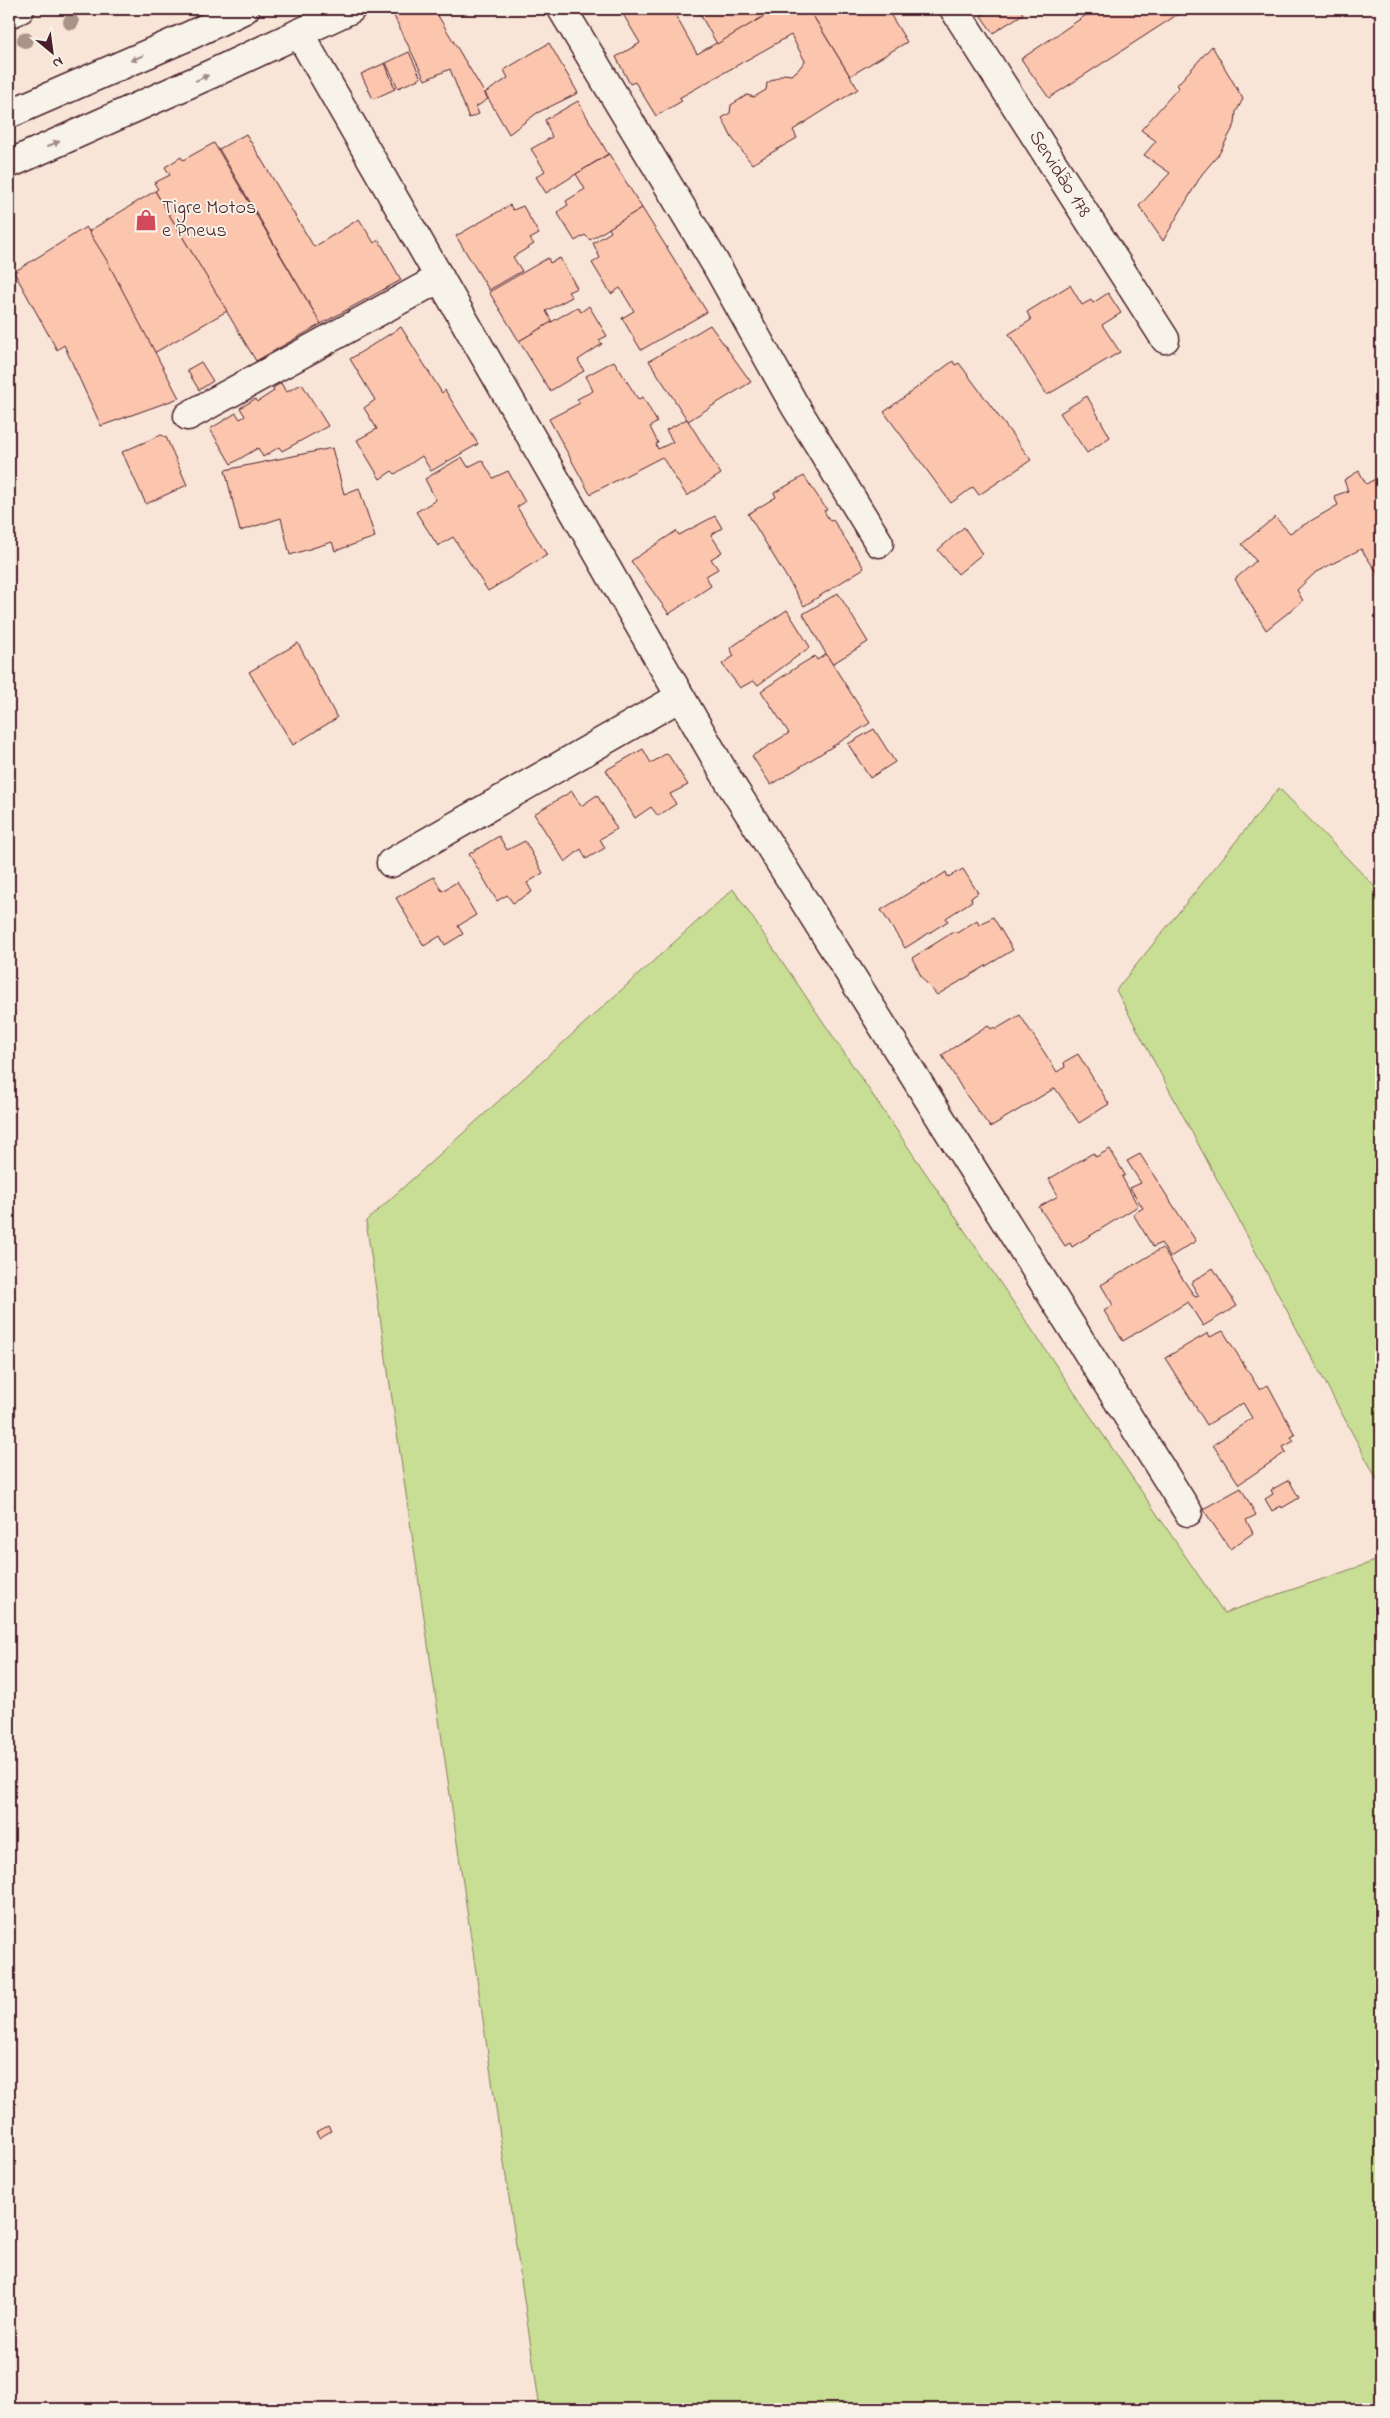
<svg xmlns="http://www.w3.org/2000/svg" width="1390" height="2418" font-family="'Indie Flower',sans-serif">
<rect width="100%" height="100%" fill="#f8e5d7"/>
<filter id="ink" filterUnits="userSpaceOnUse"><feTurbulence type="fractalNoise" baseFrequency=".02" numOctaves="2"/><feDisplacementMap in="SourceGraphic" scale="10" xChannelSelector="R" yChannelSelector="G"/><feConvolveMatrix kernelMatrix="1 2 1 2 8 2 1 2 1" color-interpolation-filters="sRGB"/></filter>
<g filter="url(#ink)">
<g fill="#c7de94" stroke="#887e60">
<polygon points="1279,788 1381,893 1381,1487 1116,990"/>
<polygon points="733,889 1224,1613 1381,1559 1381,2409 540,2409 366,1221"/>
</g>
<g fill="#fcc5ae" stroke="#4a1f2b">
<polygon points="411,9 434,9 488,99 476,107 479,114 469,118 450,69 425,80 394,16"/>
<polygon points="620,9 672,9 697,54 776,9 809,9 858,89 793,130 797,138 752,164 732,138 722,118 730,113 731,105 747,95 754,97 766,90 767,83 784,74 791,75 798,70 805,61 791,35 679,98 682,101 656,116 635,82 630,84 616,57 640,43"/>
<polygon points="697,9 776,9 717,44"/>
<polygon points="809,9 887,9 907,42 850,76"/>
<polygon points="992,9 1020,9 1023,14 993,33 981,16"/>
<polygon points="1095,9 1186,9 1049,98 1021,59"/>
<polygon points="549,43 578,93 537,113 509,134 485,93 508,78 504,70"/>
<polygon points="1212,46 1243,99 1236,112 1235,124 1219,154 1202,174 1163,241 1139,206 1170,173 1144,155 1156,141 1141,130 1179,87 1177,85"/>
<polygon points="409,52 421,78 398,88 386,63"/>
<polygon points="385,63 395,89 373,99 361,74"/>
<polygon points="578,101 608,154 546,193 536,177 545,171 531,149 552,137 545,120"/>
<polygon points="246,134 314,247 359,219 374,243 379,240 401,280 321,324 219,149"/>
<polygon points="214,143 321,324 256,361 155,191 158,189 154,183 170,175 165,167 181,157 183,160"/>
<polygon points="609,154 642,208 590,240 585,235 575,241 557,212 568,205 566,201 585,189 576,174"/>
<polygon points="155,191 227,311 154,353 89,231"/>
<polygon points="510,205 513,210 523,206 539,234 530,239 534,244 513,257 522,271 489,290 456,236"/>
<polygon points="642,208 707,312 641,350 622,318 634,311 620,288 611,294 592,263 600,258 593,243 611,232 609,228"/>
<polygon points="86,227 106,259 179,398 101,426 64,345 57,350 14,272"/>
<polygon points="548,258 550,263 560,258 577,288 568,292 572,297 546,311 552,322 519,341 489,292"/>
<polygon points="1070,285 1082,305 1091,300 1093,303 1108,293 1121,313 1102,325 1120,352 1047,395 1009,334 1031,320 1027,312"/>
<polygon points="589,306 607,336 599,340 602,344 578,360 584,371 550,391 519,341 577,307 581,312"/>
<polygon points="710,325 751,382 688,421 649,361"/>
<polygon points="401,327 442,393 445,390 478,444 431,471 422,456 395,474 392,471 380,479 357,440 377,429 364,408 375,400 350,359"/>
<polygon points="614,361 638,399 643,397 657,422 650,427 658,443 656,444 658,449 673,442 666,430 687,419 721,474 687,496 662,457 590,494 549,419 580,403 577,399 593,391 586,376"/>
<polygon points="953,361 955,365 959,363 1031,460 979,495 973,487 951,503 884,412"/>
<polygon points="201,362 213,381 199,390 187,370"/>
<polygon points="281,383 286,392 302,384 328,426 282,451 279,447 263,457 258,448 231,464 210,429 236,413 240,419 245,416 240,408 255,399 257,402 274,391 273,388"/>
<polygon points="1087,396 1110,437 1087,453 1060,413"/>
<polygon points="161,435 166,437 187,485 146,504 122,452"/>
<polygon points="332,448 344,494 359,488 375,537 335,551 332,542 290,555 281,518 240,531 225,470"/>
<polygon points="462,457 468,467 482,460 493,478 508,471 525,502 517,507 547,555 488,591 453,537 438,546 416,512 436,500 425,479"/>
<polygon points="1359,471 1366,484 1381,476 1381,578 1361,549 1316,572 1297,590 1303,601 1266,630 1235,579 1256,561 1242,544 1275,517 1290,533 1338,505 1334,496 1348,491 1344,480"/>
<polygon points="804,476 827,510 824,511 830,521 833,520 864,568 804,606 748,514 776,497 774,493"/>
<polygon points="715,516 722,528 711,535 722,552 711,559 718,569 706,576 711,586 669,614 631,561 676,531 679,535"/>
<polygon points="964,527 982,554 958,574 938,550"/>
<polygon points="838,593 868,642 832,664 803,614"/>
<polygon points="787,610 810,647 758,685 753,681 740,688 722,664 734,656 730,648"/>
<polygon points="298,643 337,718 293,745 249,672"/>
<polygon points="826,654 870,723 771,785 752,756 789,733 761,691 800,665 815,656 817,660"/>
<polygon points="874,729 895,762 870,778 848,744"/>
<polygon points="643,749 651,763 667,753 688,785 670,794 676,804 658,816 651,807 635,818 606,770"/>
<polygon points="572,791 581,806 597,795 617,829 600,839 605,848 586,859 581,849 565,862 534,814"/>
<polygon points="499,836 507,850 525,841 543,873 527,883 532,892 513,903 507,895 497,901 469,854"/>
<polygon points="963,869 978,893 971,898 972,901 946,918 948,921 905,948 881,910 925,883 926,885 946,872 948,877"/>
<polygon points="434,877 442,891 457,882 476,915 458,926 463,934 445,945 440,936 424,946 396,898"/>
<polygon points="993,917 1013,950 937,995 922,978 912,958 955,931 957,933 977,920 979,925"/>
<polygon points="1020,1015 1057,1072 1065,1067 1064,1062 1078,1054 1109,1104 1079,1123 1055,1088 990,1127 964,1092 942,1055 988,1025 991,1029 994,1027 996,1029"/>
<polygon points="1110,1149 1125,1175 1122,1177 1138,1206 1072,1247 1070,1243 1065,1246 1039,1207 1058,1196 1049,1179 1093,1153 1096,1157"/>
<polygon points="1140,1154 1196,1241 1170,1257 1161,1243 1153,1247 1133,1214 1143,1208 1130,1188 1141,1183 1127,1161"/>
<polygon points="1162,1248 1195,1297 1199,1296 1191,1283 1213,1268 1237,1306 1203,1326 1188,1302 1123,1341 1104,1311 1113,1305 1101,1285"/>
<polygon points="1223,1331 1259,1389 1268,1385 1295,1435 1291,1437 1294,1441 1283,1447 1286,1452 1239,1484 1213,1445 1252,1418 1243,1403 1207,1425 1165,1358 1208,1333 1210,1337"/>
<polygon points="1289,1480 1299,1498 1282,1508 1281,1506 1272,1511 1265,1499 1273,1494 1271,1490"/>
<polygon points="1241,1488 1256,1515 1246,1520 1253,1533 1230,1549 1203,1509"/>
<polygon points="328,2126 331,2131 319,2138 316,2132"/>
</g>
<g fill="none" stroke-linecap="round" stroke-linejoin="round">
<g stroke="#4a1f2b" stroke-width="31">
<g id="minor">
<polyline points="562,9 715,263 795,406 879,543"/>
<path id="s1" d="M954 9 1165 339"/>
<polyline points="9,14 20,9"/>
<polyline points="299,33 730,783 1188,1512"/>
<polyline points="188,416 440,278"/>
<polyline points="391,863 680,697"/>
</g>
</g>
<g stroke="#4a1f2b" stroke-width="31">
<g id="highway">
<polyline points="9,114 191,35 245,9"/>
<polyline points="9,164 211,74 351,9"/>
</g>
</g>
<use href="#minor" stroke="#f7f3e8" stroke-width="28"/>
<use href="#highway" stroke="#f7f3e8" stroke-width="28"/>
</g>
<g fill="#a99287">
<circle cx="71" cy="22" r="8"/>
<circle cx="25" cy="40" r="8"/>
</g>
<defs><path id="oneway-solid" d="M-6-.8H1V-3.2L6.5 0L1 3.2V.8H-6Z" transform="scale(1.25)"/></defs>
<g fill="#a0898a">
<use href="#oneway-solid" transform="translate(137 58) rotate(157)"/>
<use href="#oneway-solid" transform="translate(202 78) rotate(-24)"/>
<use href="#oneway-solid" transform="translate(53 144) rotate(-24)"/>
</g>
</g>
<defs>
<g id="shop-bare" transform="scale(1.725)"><path d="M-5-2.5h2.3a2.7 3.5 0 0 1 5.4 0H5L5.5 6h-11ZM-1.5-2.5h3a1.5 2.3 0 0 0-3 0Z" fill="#d1495b" stroke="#f7f3e8" stroke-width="2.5" paint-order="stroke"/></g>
</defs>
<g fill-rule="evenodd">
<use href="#shop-bare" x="146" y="220"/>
</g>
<g text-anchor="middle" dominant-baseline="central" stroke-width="4" stroke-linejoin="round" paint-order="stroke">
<g font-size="20" fill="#4a1f2b" stroke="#f7f3e8">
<text stroke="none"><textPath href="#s1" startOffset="196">Servidão 178</textPath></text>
</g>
<g font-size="20" fill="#4a1f2b" stroke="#f7f3e8" text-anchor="start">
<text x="162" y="208">Tigre Motos<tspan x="162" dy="23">e Pneus</tspan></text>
</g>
</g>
<rect width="1390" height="2418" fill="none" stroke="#f7f3e8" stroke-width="30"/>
<rect x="15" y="15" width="1360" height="2388" fill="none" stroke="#4a1f2b" stroke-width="2" filter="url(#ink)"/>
<g transform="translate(52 52) rotate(151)" stroke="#f7f3e8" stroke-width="4" paint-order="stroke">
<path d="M0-4L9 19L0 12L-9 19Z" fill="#4a1f2b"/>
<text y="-8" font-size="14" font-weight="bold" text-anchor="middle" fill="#4a1f2b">N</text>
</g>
</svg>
